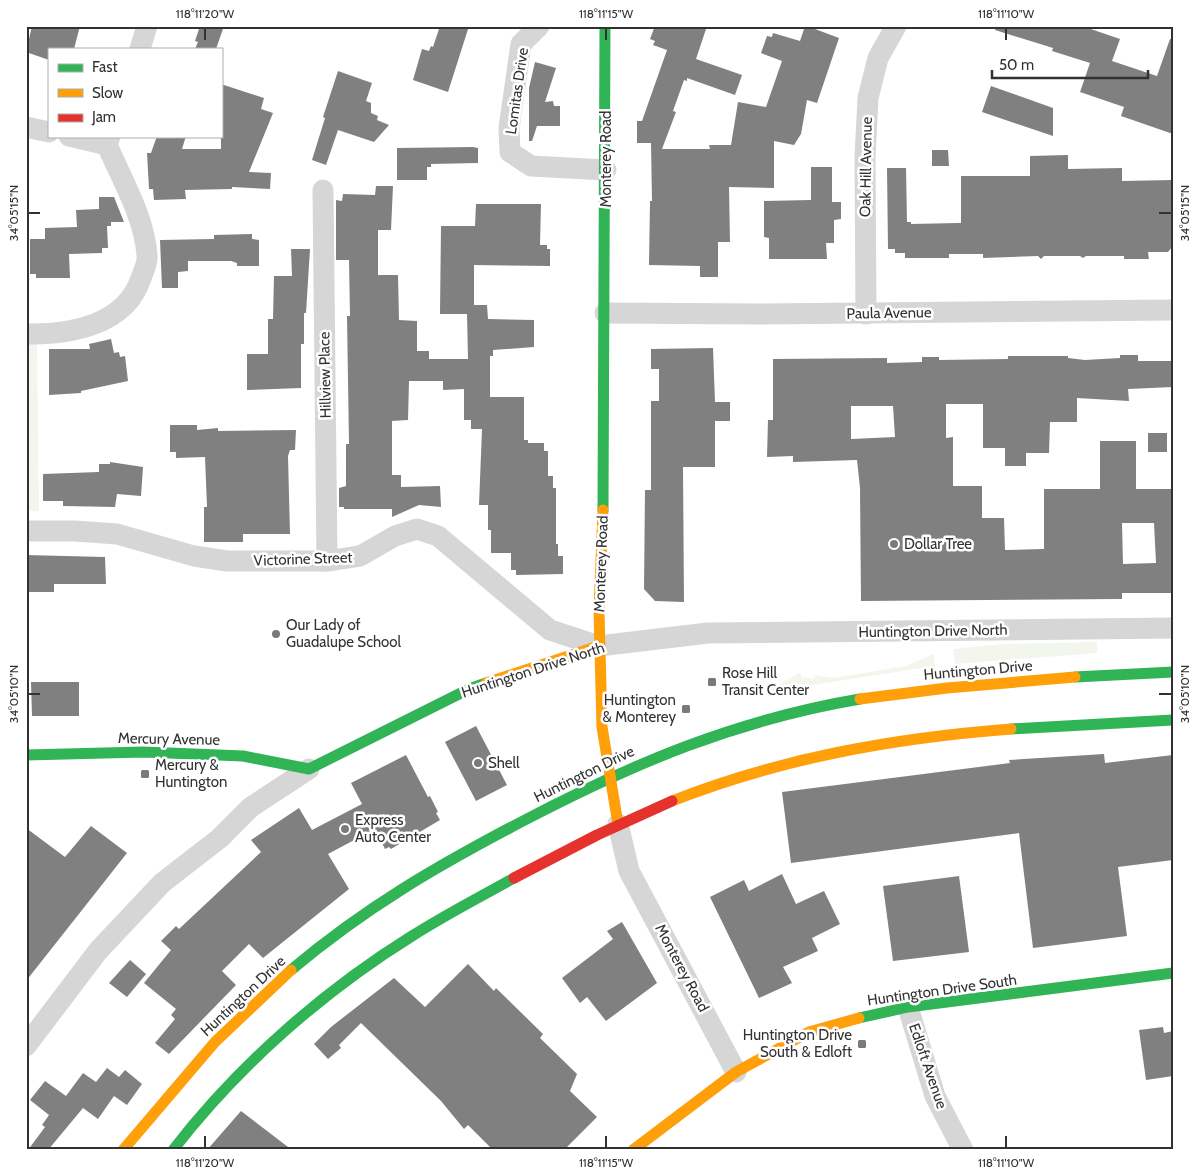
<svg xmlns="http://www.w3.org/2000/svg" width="1199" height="1176" font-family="Cabin,sans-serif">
<rect width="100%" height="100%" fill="#fff"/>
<g fill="#f2f6ed">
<polygon points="26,342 37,343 39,511 26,511"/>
<polygon points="1097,642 1097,653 955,664 953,649 1002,644"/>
<polygon points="934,654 935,666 766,692 799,673 801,673 801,677 814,679 815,675 834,678 906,666"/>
</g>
<g fill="#808080" fill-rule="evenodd">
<polygon points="32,26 80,26 74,49 49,49 49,60 26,52"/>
<polygon points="200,26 224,26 216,49 195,49 198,42 195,41"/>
<polygon points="440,26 469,26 448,92 413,80 422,49 429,51 431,46 433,47"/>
<polygon points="655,26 707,26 696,59 742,75 735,95 687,78 687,81 684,80 673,111 676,112 662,149 710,149 709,145 731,145 738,102 766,107 782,61 761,53 767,36 772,37 773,33 800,41 805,26 807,26 839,38 817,103 807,100 801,134 794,145 774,141 774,188 729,187 730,242 718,242 718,277 700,277 700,266 649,265 650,201 652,201 651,143 637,143 637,121 642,121 667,50 653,45 655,41 650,39"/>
<polygon points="996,26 1082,26 1120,39 1112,61 1157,76 1170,39 1173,39 1173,134 1121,116 1124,107 1080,92 1090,63 1052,51 1053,48 995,30"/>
<polygon points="535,62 556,68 545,102 553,101 554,106 560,106 560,126 537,126 532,141 529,141 529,88"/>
<polygon points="338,71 372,83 366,101 371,103 371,113 378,116 377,120 389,125 374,142 338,130 326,165 312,160 325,118 323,117"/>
<polygon points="221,84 264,98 261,109 273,113 249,172 271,173 270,189 232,187 232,189 185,190 186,199 154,200 153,189 149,189 147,153 151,153 157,136 186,136 182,149 221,149"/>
<polygon points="991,86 1053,108 1053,136 982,112"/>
<polygon points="473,147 478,148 478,163 431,164 431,167 427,167 427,180 397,180 397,148"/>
<polygon points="932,150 948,150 949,166 932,166"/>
<polygon points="1068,155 1068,169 1122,168 1122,181 1173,180 1173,246 1168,252 1148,252 1149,259 1124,259 1124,256 1086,256 1083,258 1080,256 1044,256 1041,259 1038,256 983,258 983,254 949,254 949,258 905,258 905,253 895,253 895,249 888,249 887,168 906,168 907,222 911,222 911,224 958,223 961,223 961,176 1030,176 1030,156"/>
<polygon points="811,167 832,167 832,202 841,202 841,219 834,220 834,243 826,243 827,259 769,259 769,238 764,237 764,201 811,200"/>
<polygon points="376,186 393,186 391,230 378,230 378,275 398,275 399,320 417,321 417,351 429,351 429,359 468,359 467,314 440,314 441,226 475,226 476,204 541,204 540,245 547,245 547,249 550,249 550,266 474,265 474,305 487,305 488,319 534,320 534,347 493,350 493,356 490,356 490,397 524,397 524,440 528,440 528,443 544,443 544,451 548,451 548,476 553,476 553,488 556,488 556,544 558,544 558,556 563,556 563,574 516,575 516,570 511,570 511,553 491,553 491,530 488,530 488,505 479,505 482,429 471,429 471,420 464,420 464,389 443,390 443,381 409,381 408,420 392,421 392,475 401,475 401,487 440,486 441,507 419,505 392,517 392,509 344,509 344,507 339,507 339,488 346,486 346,444 349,444 347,316 350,316 349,260 336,260 336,200 342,201 343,194 375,195"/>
<polygon points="99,197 114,197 124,222 111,222 111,226 107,226 108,248 102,248 102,253 69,254 70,278 36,278 36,274 30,274 30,239 45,239 45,228 77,227 76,210 99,209"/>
<polygon points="252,234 252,239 259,240 259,266 237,266 237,263 231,261 188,261 188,271 178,272 178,288 162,288 160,240 214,239 214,235"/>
<polygon points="291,249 310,249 306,313 304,313 304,344 301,344 301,388 247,390 247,354 268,354 268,319 273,319 274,276 292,276"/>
<polygon points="111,339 114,353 119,352 120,357 125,356 128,381 81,391 81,393 49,395 49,349 90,349 89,344"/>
<polygon points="713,348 715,402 730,402 730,421 715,421 715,467 683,467 684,602 655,601 644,589 645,490 651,490 651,401 659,401 659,369 651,369 651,349"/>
<path d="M1120 355H1138V361H1173V387L1128 389 1129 401 1077 398V422H1050L1049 453H1026V466H1005V448H983V404H946V438L953 437V486H982V518H1004L1005 550 1044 549V489H1100V441H1136V489H1173V593H1122V599L861 601 860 488 857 460 793 462V456L767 457 768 420H773V359L887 358V363L922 362V357H939V360L1008 359V356H1068V358L1085 360 1120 358ZM851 406H893L895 437 851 439ZM1122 523H1154L1156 563 1123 564Z"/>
<polygon points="170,425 197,425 197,430 218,428 218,431 296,430 295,450 290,450 288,456 290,534 243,534 243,542 204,542 204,507 207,507 205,457 176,458 176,452 170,452"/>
<rect x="1148" y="433" width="19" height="19"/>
<polygon points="110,462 143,467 141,496 117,494 115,507 63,506 63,501 43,501 43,474 99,472 99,464 110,464"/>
<polygon points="26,555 105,557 106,584 54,584 54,592 26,592"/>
<polygon points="31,682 79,682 79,716 32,716"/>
<polygon points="476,726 507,785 476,801 445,742"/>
<polygon points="1104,754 1105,763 1173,755 1173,860 1118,867 1127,936 1033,948 1019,833 791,863 782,792 1010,763 1009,760"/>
<polygon points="406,755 428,797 430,796 438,812 436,813 440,820 391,849 389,847 385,849 375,829 328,854 349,889 263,958 249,944 222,971 236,985 169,1054 155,1043 175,1019 171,1015 176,1009 144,983 171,950 161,941 176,926 179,929 261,852 251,840 299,808 312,830 362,804 351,783"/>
<polygon points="91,826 127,853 26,981 26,828 65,857"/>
<polygon points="782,874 796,904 824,891 840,924 812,938 818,951 783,967 792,983 759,998 710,897 744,880 749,891"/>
<polygon points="959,876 969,952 893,961 883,886"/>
<polygon points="622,922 657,983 606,1021 587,997 580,1003 562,978 613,939 607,931"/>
<polygon points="130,960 146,974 127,997 109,983"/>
<polygon points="468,964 494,991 496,988 543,1034 540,1038 577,1074 570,1091 597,1117 564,1150 493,1150 468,1125 464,1129 441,1101 361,1023 339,1045 341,1048 328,1059 314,1044 331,1027 394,978 425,1007"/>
<polygon points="1163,1027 1164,1033 1173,1031 1173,1076 1146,1080 1139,1030"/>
<polygon points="107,1068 119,1077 125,1070 142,1084 127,1105 114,1096 98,1119 83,1108 48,1150 28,1150 45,1127 42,1125 49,1115 30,1100 45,1081 66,1096 83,1073 96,1082"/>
<polygon points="241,1111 292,1150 207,1150"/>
</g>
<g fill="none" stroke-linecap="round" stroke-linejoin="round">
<g stroke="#d6d6d6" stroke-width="21">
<polyline points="539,26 521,44 509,128 510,152 531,166 606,170"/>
<polyline points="140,49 147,26"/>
<polyline points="26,127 49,132"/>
<polyline points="69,136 107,145"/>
<polyline points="323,190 327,561"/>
<polyline points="605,313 759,314 1173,310"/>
<polyline points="866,314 865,157 868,98 878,58 896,26"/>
<path d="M26 334C70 335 126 325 141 278 143 272 148 263 147 256 145 218 122 180 107 145L110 136"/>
<polyline points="26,531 75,531 117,534 194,556 227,561 327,561 360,556 395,536 417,529 438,536 550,630 599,646 708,633 1173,628"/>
<polyline points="618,824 629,871 736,1072"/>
<polyline points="908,1007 935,1096 963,1150"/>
<polyline points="26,1046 98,951 162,883 220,838 251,807 309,769"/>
</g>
<g stroke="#30b455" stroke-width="11">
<polyline points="603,510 605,26"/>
<polyline points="1075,677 1173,672"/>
<polyline points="1011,729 1173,720"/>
<polyline points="26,755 144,752 243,756 309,769 469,689 486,683"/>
<path d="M291 970C366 907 437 866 523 821 634 763 736 720 860 699"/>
<polyline points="859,1018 908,1007 1173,973"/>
<path d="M173 1150C238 1066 322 992 412 936 445 915 480 897 514 878"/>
</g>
<g stroke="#ff9f0a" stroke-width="11">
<polyline points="603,510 599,611 602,727 618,824"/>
<polyline points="486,683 599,646"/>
<polyline points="860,699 947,688 1075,677"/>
<path d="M672 801C781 758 894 738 1011 729"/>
<polyline points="123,1150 215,1042 291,970"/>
<polyline points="633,1150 736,1072 809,1032 859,1018"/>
</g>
<polyline stroke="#e5322d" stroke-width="11" points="514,878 597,835 672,801"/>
</g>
<path fill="none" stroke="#323232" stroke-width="2" d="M205 28V40M606 28V40M1006 28V40M28 213H40M1159 213H1172M28 694H40M1159 694H1172M205 1136V1148M606 1136V1148M1006 1136V1148"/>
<g fill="#7a7a7a" stroke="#fff" stroke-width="2">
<circle cx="894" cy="544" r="5"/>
<circle cx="276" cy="634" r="5"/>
<rect x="707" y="677" width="10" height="10" rx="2.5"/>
<rect x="681" y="704" width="10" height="10" rx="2.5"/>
<circle cx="478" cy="763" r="5"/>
<rect x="140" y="769" width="10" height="10" rx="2.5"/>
<circle cx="345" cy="829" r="5"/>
<rect x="857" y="1039" width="10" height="10" rx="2.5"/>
</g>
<g text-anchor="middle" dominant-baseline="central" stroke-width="5" stroke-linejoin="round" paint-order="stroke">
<g font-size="15" fill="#323232" stroke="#fff">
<text transform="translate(517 91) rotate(-82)">Lomitas Drive</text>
<text transform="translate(606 159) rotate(-90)">Monterey Road</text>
<text transform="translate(866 167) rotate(-89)">Oak Hill Avenue</text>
<text transform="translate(889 313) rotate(-1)">Paula Avenue</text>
<text transform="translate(325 375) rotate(-91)">Hillview Place</text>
<text transform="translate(303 559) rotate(-2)">Victorine Street</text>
<text transform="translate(601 564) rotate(-88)">Monterey Road</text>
<text transform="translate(933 631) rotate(-1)">Huntington Drive North</text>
<text transform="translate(533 670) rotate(-18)">Huntington Drive North</text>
<text transform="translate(978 670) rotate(-5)">Huntington Drive</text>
<text transform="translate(169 739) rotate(1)">Mercury Avenue</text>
<text transform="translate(584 774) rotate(-26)">Huntington Drive</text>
<text transform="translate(682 968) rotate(62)">Monterey Road</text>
<text transform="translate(942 990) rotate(-8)">Huntington Drive South</text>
<text transform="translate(243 996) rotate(-43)">Huntington Drive</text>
<text transform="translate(928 1066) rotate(71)">Edloft Avenue</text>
</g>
<g font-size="15" fill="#323232" stroke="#fff" text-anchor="start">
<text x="904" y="544">Dollar Tree</text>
<text x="286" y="625">Our Lady of<tspan x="286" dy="17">Guadalupe School</tspan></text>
<text x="722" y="673">Rose Hill<tspan x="722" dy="17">Transit Center</tspan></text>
<text x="676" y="700" text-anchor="end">Huntington<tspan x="676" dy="17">&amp; Monterey</tspan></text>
<text x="488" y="763">Shell</text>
<text x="155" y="765">Mercury &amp;<tspan x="155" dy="17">Huntington</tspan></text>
<text x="355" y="820">Express<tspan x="355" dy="17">Auto Center</tspan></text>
<text x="852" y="1035" text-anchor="end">Huntington Drive<tspan x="852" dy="17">South &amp; Edloft</tspan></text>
</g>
</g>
<rect width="1199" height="1176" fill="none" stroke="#ffffff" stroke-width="55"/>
<rect x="48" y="48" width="175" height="90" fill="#ffffff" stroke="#adadad"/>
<rect x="58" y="64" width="25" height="8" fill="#30b455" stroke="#adadad"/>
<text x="92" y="72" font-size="15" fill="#323232">Fast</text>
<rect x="58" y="89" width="25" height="8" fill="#ff9f0a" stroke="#adadad"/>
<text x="92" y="98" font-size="15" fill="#323232">Slow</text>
<rect x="58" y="114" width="25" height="8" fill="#e5322d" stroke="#adadad"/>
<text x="92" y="122" font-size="15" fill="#323232">Jam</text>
<path d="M992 70v8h156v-8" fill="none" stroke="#323232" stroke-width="2.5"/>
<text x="999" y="70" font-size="15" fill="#323232" stroke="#ffffff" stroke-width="4" paint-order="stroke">50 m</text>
<rect x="28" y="28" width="1144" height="1120" fill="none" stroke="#323232" stroke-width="2"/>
<g font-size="12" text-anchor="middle" fill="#323232">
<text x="205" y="18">118°11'20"W</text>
<text x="606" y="18">118°11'15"W</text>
<text x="1006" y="18">118°11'10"W</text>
<text transform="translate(14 213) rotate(-90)" y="4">34°05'15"N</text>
<text transform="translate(1185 213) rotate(-90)" y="4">34°05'15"N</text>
<text transform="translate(14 694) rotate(-90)" y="4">34°05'10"N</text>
<text transform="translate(1185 694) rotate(-90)" y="4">34°05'10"N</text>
<text x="205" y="1167">118°11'20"W</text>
<text x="606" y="1167">118°11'15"W</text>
<text x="1006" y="1167">118°11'10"W</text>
</g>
</svg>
